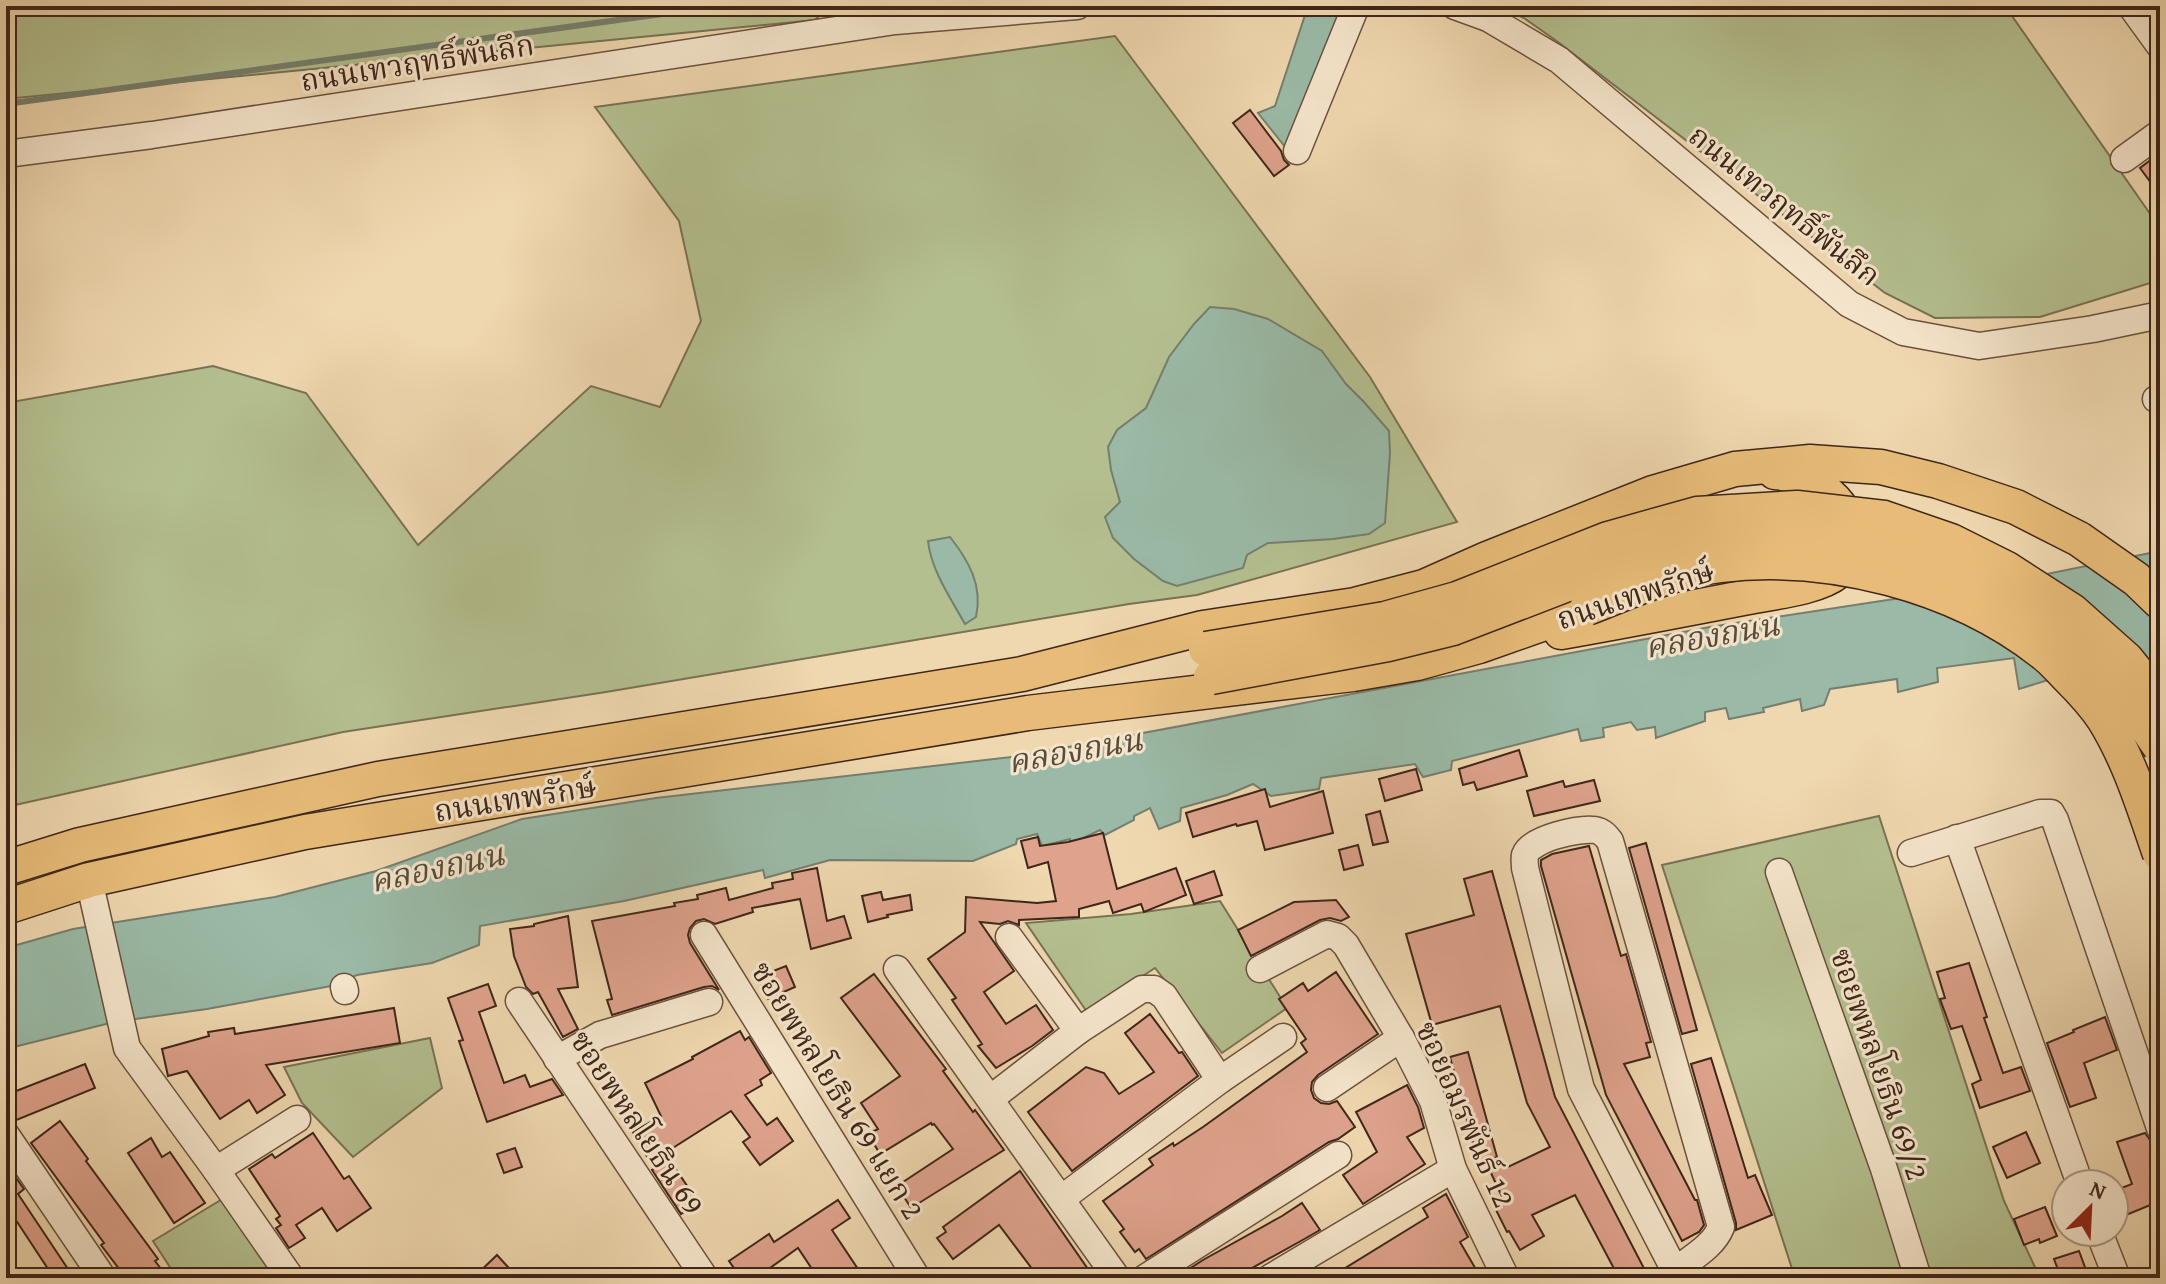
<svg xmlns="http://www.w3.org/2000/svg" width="2166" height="1284" font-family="'Gentium Book Plus','Noto Serif Thai',serif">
<rect width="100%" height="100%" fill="#efd7af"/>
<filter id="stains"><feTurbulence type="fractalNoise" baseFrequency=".0025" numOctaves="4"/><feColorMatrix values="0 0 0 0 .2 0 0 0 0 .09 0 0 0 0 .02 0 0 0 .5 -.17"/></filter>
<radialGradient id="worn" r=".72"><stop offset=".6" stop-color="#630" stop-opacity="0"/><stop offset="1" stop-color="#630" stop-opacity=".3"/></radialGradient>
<g fill="#b4bf8f" stroke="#7a7254" stroke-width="2">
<polygon points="6,6 830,6 815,20 6,99"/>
<polygon points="1499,6 2005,6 2160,228 2160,280 2040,317 1935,318 1885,293 1558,42 1524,18"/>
<polygon points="1115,36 1370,377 1457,522 1197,595 1129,604 606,692 343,732 6,807 6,403 213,366 306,393 418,545 591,386 660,407 701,321 679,221 595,107"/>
<polygon points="1879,816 2004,1201 2040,1278 1795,1278 1662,865"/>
<polygon points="1220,901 1287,1008 1222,1053 1155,968 1087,1012 1026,923 1131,914"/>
<polygon points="430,1038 442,1088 353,1157 302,1103 284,1067"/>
<polygon points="224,1198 280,1278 177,1278 153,1241"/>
</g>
<g fill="#9abaa7" stroke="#767f6e" stroke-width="2">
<polygon points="1308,6 1342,8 1286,148 1258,113 1275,106"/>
<polygon points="1210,307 1234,309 1268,319 1322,351 1346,384 1364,402 1389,431 1390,453 1385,523 1369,534 1333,539 1268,543 1247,555 1243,568 1177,586 1163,581 1134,559 1113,538 1105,517 1120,502 1111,470 1108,447 1117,430 1146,408 1169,357 1194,324"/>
<path d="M950 537C969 561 983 586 976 617L965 624C951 599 931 570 928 541Z"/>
<polygon points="2160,551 2160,658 2048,680 2019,689 2014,658 1937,668 1938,682 1898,692 1897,679 1830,689 1824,705 1802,711 1800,699 1763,708 1764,712 1729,719 1726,708 1705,712 1705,721 1656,738 1655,727 1637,730 1631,722 1603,728 1604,737 1581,741 1578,729 1452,761 1451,770 1423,777 1415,764 1321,778 1319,789 1271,796 1253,784 1227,795 1181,808 1180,821 1159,829 1150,808 1134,816 1134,820 1105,835 1100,830 1081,839 1071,848 1070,839 1042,846 1037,834 1017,839 1016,844 973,861 830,860 765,878 763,870 624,901 480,926 479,945 432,963 357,975 331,986 207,1009 114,1022 6,1049 6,948 73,929 275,897 376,871 522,819 656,798 1020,756 1710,627 2012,581"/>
</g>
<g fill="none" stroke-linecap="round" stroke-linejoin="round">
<polyline stroke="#767f6e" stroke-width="6" points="6,104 720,6"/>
</g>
<g fill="#dfa38d" stroke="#3f2619" stroke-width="2">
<polygon points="1250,110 1281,151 1284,160 1289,165 1274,176 1233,123"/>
<polygon points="2160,153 2160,195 2140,168"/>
<polygon points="1519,750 1527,776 1477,790 1474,782 1463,785 1459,769"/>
<polygon points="1416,769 1422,790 1385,801 1379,779"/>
<polygon points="1594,780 1600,801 1534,816 1527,791 1563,781 1565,787"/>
<polygon points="1265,789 1270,807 1323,791 1333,833 1265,850 1257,821 1237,826 1236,824 1193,837 1186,813"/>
<polygon points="1380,811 1388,842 1373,845 1366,815"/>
<polygon points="1103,833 1117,889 1176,868 1186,895 1144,912 1141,904 1113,913 1109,901 1079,909 1079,917 1019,920 1019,925 1008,921 1000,924 980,922 1014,971 984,992 1006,1024 1036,1005 1053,1030 1032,1046 996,1068 978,1046 982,1044 952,1000 956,998 928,959 965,932 966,897 1037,903 1056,901 1048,862 1028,868 1021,841 1038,837 1040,846 1068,842"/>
<polygon points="1646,843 1697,1030 1682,1034 1629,848"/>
<polygon points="1358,845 1363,865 1344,870 1339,850"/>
<polygon points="1589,846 1621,956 1626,954 1651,1042 1646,1043 1650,1057 1624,1064 1695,1200 1697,1200 1704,1225 1699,1232 1682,1241 1606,1095 1541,866 1541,860 1552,854"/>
<polygon points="817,868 827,921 844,916 851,938 811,949 800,899 752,908 753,912 715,924 704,919 696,921 690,928 688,935 690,943 719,990 712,986 704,987 612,1015 607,1000 612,999 592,921 675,906 674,903 698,899 697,895 726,888 729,900 773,888 772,883 793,879 792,873"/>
<polygon points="1214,871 1222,895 1194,904 1186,881"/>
<polygon points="1492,871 1555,1097 1649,1278 1619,1278 1575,1195 1532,1215 1544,1236 1520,1250 1509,1231 1507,1232 1495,1208 1505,1203 1490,1171 1506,1163 1508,1167 1550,1147 1527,1103 1500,1006 1432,1025 1406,934 1474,915 1464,879"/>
<polygon points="881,892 883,900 910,895 912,910 887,915 888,917 868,922 862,896"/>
<polygon points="1336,900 1349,917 1341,921 1330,918 1320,920 1251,956 1238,930 1294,902"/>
<polygon points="568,916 578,987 558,989 578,1029 563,1037 538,992 533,994 526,987 514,956 510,929 534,926 534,924"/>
<polygon points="1969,963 1987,1017 1984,1018 2003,1073 2021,1067 2030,1091 1980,1108 1972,1084 1981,1080 1962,1026 1951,1029 1940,999 1945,998 1937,972"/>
<polygon points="786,966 795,987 768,999 758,977"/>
<polygon points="1336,972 1378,1034 1318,1075 1312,1082 1311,1090 1314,1098 1321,1103 1329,1104 1337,1101 1355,1127 1338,1139 1329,1142 1146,1259 1139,1249 1135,1252 1120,1232 1124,1229 1103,1201 1153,1165 1149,1159 1173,1143 1174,1146 1203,1127 1307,1052 1301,1043 1306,1039 1279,999 1303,983 1308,991"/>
<polygon points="874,974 946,1069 943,1071 973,1112 975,1110 1004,1150 911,1208 897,1186 953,1149 934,1124 932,1125 931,1123 880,1154 868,1134 878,1129 861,1103 900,1076 841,998"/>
<polygon points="488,984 496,1006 479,1012 504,1083 525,1075 530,1087 552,1079 563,1095 487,1122 459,1041 463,1040 448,998"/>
<polygon points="394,1008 400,1043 266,1065 285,1095 257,1113 249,1100 220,1119 187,1071 168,1076 162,1049 209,1036 208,1032 234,1028 235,1034"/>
<polygon points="1150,1014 1179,1053 1182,1052 1198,1076 1072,1171 1028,1112 1086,1067 1104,1073 1119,1094 1154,1072 1125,1033"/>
<polygon points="2105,1017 2117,1050 2084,1063 2096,1098 2070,1107 2047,1043 2074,1032 2073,1030"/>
<polygon points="740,1031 745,1040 749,1037 771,1073 760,1080 762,1085 745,1095 767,1125 777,1118 793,1141 760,1165 743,1142 750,1137 731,1111 665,1153 698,1202 681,1214 652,1170 654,1169 633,1132 661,1116 645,1083 693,1059 692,1057"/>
<polygon points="1468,1052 1497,1157 1478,1162 1450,1057"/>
<polygon points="1711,1058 1748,1178 1755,1175 1772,1215 1736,1230 1736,1223 1691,1064"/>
<polygon points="85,1064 95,1088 14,1121 6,1119 6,1095"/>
<polygon points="1407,1085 1418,1107 1424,1128 1407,1137 1425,1164 1363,1204 1343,1175 1377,1152 1356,1112"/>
<polygon points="60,1121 88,1159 86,1161 158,1259 155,1261 168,1278 126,1278 101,1245 104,1243 31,1143"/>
<polygon points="2026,1132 2040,1163 2007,1178 1993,1147"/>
<polygon points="313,1133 344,1179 349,1176 371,1208 337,1231 322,1208 296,1225 305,1238 289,1248 276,1228 281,1225 276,1219 280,1216 249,1169 272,1154 275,1158"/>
<polygon points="2145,1133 2150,1140 2160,1144 2160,1146 2154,1147 2157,1157 2154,1158 2160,1171 2160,1201 2114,1220 2114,1191 2132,1184 2117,1142"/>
<polygon points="151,1138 162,1157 170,1152 205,1203 174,1223 128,1153"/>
<polygon points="515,1148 522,1167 504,1173 497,1154"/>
<polygon points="6,1164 24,1189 18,1194 74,1278 54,1278 6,1205"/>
<polygon points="1020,1171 1090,1272 1082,1278 1039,1278 999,1225 953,1259 937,1238 946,1232 943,1227"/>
<polygon points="1446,1194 1468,1237 1460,1242 1481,1278 1329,1278 1428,1217 1423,1208"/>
<polygon points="838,1200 850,1218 832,1230 864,1278 818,1278 798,1248 756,1278 741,1278 729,1261 769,1234 774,1242"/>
<polygon points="1302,1203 1320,1230 1299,1242 1234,1278 1175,1278 1203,1260 1282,1216"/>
<polygon points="2045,1207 2057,1236 2040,1243 2039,1239 2024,1245 2014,1219"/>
<polygon points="2079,1251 2089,1278 2061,1278 2054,1259"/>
<polygon points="497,1255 518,1278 473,1278"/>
</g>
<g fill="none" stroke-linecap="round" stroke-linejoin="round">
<g stroke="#6b523e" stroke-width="29">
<g id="minor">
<polyline points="1455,6 1488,18 1559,60 1849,304 1903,332 1979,346 2093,329 2160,315"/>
<polyline points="2131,6 2160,46"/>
<polyline points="1297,151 1356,6"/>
<polyline points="6,154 152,135 895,21 1077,6"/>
<polyline points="2124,159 2160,133"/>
<polyline points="2156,399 2160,398"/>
<polyline points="1957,838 2080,1184"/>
<polyline points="1911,853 2040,813 2051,813 2055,820 2160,1128"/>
<polyline points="1779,872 1884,1169 1918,1278"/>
<polyline points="89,880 127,1048 216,1170 291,1278"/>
<polyline points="704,935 917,1278"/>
<polyline points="1009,937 1078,1031"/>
<polyline points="897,969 1117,1278"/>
<polyline points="1260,969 1327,934 1338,937 1346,945 1401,1038 1433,1101 1453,1169 1506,1278"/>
<polyline points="344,987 345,991"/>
<polyline points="519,1001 705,1278"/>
<polyline points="557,1059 600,1035 709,1002"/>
<polyline points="1327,1088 1401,1038"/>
<polyline points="990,1099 1078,1031 1142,989 1154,989 1164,996 1220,1080"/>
<polyline points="6,1135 103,1278"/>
<polyline points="216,1170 297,1119"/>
<polyline points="1061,1199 1220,1080 1283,1037"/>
<polyline points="2099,1232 2117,1278"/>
<path d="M1675 1271C1691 1258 1713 1247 1721 1227L1610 841C1606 836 1602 831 1595 830 1580 828 1531 838 1525 855 1524 859 1525 864 1525 868L1581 1089 1675 1271 1679 1278"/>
<polyline points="1145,1278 1338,1155"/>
<polyline points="1270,1278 1453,1169"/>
</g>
</g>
<g stroke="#3f2619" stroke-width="37">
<g id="major">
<path d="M1561 632C1623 621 1686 609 1748 597 1773 592 1817 588 1837 572 1845 565 1848 555 1849 545 1856 504 1812 475 1775 472"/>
<polyline points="6,868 80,845 378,779 1022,674 1203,628 1355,605 1424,587 1487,559 1653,493 1735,469 1810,462 1881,467 1938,481 2016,507 2079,539 2136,579 2160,602"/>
<polyline points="6,907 89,880 305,832 1028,713 1353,674 1417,663 1479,646 1587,608"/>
</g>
</g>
<use href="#minor" stroke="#f5e5cb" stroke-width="26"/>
<use href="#major" stroke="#e8bc78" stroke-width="34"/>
<g stroke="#3f2619" stroke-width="37" stroke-linecap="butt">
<g id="major-bridge">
<path d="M1587 608C1629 592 1674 570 1720 565 1828 552 1955 584 2042 652 2052 659 2060 669 2068 677 2081 690 2094 704 2104 719 2130 761 2144 808 2160 854"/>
<polyline points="1206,649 1385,619 1457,599 1608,539 1697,514 1797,508 1884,518 1951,541 2007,569 2072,611 2126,659 2160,701"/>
<polyline points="1211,677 1388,644 1453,628 1614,566 1699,542 1796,536 1857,543 1930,563 1995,592 2045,623 2083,654 2125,696 2160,747"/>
</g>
</g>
<use href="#major-bridge" stroke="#e8bc78" stroke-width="34"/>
</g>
<g text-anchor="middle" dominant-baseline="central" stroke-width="6" stroke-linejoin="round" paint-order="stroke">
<g font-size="30" fill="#3f2619" stroke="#f5e5cb">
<text transform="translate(417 62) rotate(-9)">ถนนเทวฤทธิ์พันลึก</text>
<text transform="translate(1785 205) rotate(39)">ถนนเทวฤทธิ์พันลึก</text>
<text transform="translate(1635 594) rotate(-18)">ถนนเทพรักษ์</text>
<text transform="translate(515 798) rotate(-9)">ถนนเทพรักษ์</text>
<text transform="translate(1880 1064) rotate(71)">ซอยพหลโยธิน 69/2</text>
<text transform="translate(838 1090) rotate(58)">ซอยพหลโยธิน 69 แยก 2</text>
<text transform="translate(1466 1114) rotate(66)">ซอยอมรพันธ์ 12</text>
<text transform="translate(638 1122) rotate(56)">ซอยพหลโยธิน 69</text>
</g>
<g font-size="32" font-style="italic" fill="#564b3c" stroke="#f5e5cb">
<text transform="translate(1712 635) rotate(-10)">คลองถนน</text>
<text transform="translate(1075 750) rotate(-10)">คลองถนน</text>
<text transform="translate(437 867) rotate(-12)">คลองถนน</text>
</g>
</g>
<rect width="2166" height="1284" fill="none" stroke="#efd7af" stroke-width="32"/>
<rect x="8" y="8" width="2150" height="1268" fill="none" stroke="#3f2619" stroke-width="4"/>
<rect x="16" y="16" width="2134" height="1252" fill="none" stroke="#3f2619" stroke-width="2"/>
<g transform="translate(2090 1208) rotate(24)"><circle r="38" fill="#f5e5cb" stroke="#ac9984" stroke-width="2"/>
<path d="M0-6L14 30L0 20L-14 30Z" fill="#8f2418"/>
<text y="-12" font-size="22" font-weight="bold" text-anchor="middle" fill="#3f2619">N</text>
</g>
<rect width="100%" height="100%" filter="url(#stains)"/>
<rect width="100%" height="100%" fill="url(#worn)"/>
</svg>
